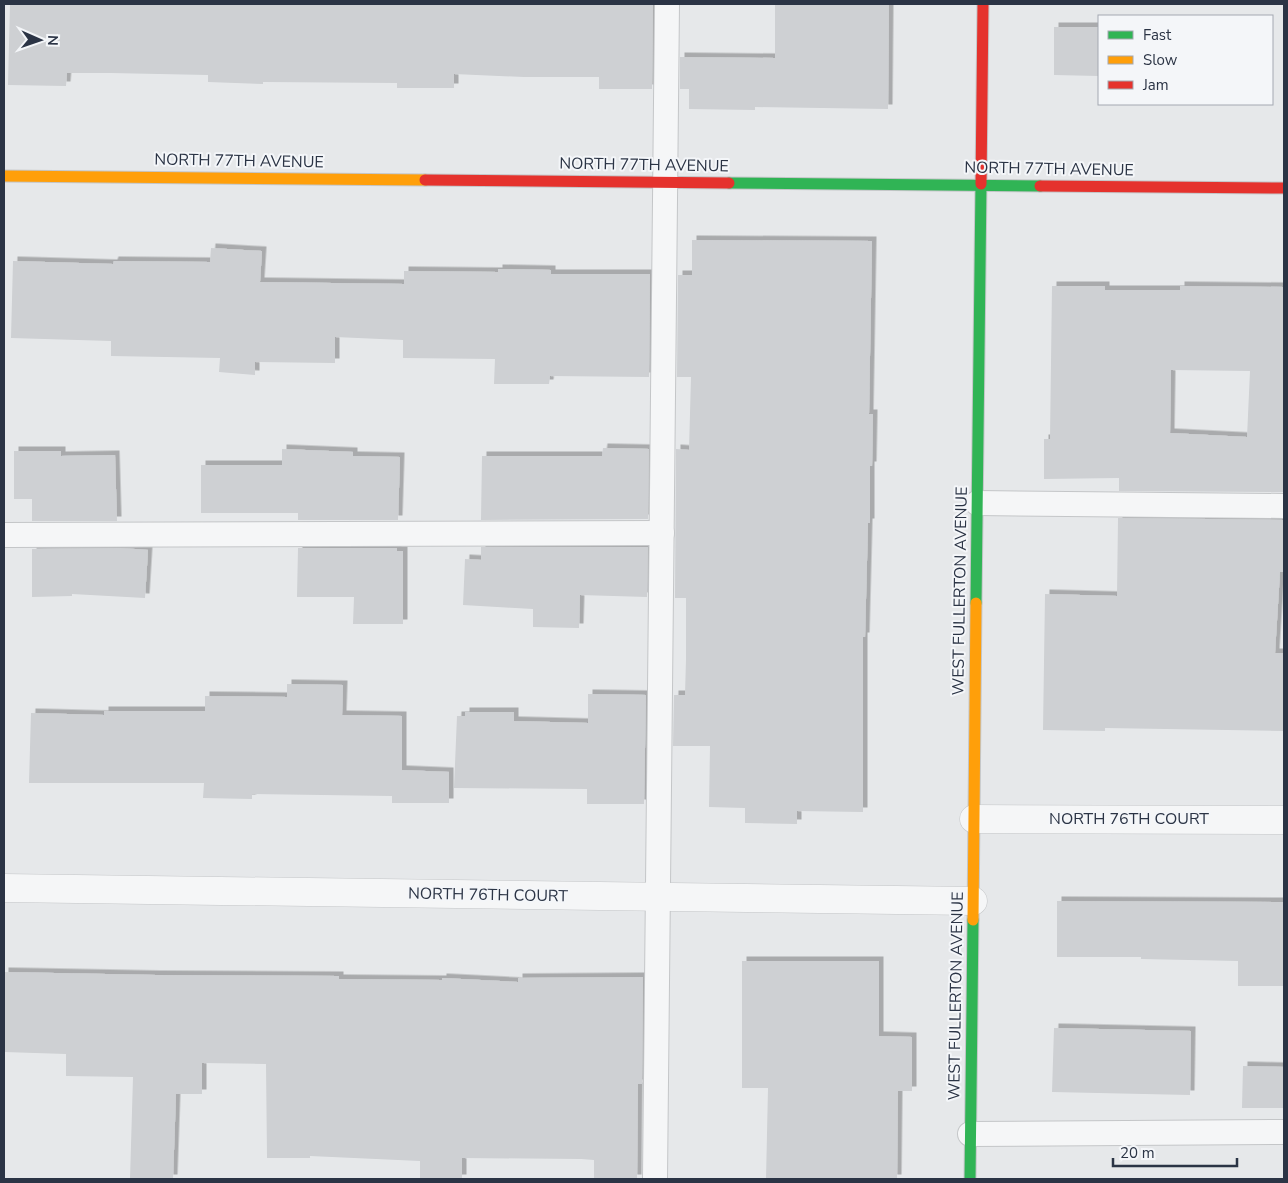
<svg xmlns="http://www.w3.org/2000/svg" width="1288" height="1183" font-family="'Nunito Sans',sans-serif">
<defs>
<filter id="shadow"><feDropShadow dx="4.5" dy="-4.5" stdDeviation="0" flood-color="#0004"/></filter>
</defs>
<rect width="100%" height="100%" fill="#e6e8ea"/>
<g fill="#ced0d3" fill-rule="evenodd" filter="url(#shadow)">
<polygon points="10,4 653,4 652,89 599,89 599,77 524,77 454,74 454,88 397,88 397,83 263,82 263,84 208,82 208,75 110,73 67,73 66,86 8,85"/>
<polygon points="775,4 889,4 888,109 755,107 755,110 689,109 689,89 680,89 680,57 775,58"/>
<polygon points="1054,27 1099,27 1099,76 1054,75"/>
<polygon points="692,240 872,241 869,414 873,414 872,466 870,466 870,523 868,523 865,637 863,637 863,812 797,811 797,824 745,823 745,808 709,807 710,746 673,746 674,695 685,695 686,659 686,598 675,598 676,449 689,450 691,377 677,377 678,275 692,275"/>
<polygon points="211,248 262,251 260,282 404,284 404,271 498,272 498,269 551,270 551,274 650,274 649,377 550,376 549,384 494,384 495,359 403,358 403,340 335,337 335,363 255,362 255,375 219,372 220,358 111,356 111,341 11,338 13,261 113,264 114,261 210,262"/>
<path d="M1052 286H1105V290H1180V286L1284 287V492L1119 491V478L1044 479V439H1050ZM1171 370 1250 371 1247 437 1170 433Z"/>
<polygon points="603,448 649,449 648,519 481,520 482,456 602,456"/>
<polygon points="282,449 353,452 353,456 400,457 398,520 298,520 298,513 201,513 201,465 282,465"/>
<polygon points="14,451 61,451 61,456 115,455 117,521 32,521 32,499 14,499"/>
<polygon points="1118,518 1284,520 1284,572 1280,572 1275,653 1284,653 1284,731 1105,728 1105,731 1043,730 1045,594 1117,596"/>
<polygon points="481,547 648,547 647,597 580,595 579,628 533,627 533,609 463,605 465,559 481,560"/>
<polygon points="121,548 148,550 145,598 72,594 72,596 32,597 32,549"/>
<polygon points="298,548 397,548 397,551 403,551 403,624 353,624 354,597 297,597"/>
<polygon points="287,684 343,685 342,715 402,716 402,770 449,772 449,803 392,803 392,796 252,794 252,799 203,798 204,783 29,783 31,713 104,715 104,711 205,711 205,696 287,697"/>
<polygon points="588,694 646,695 644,804 587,804 587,789 454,788 457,716 465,716 465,712 514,712 514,721 588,723"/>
<polygon points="1057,901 1284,902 1284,986 1238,986 1238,961 1141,959 1141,957 1057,957"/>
<polygon points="742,961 879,961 879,1036 912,1037 912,1091 898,1091 897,1179 766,1179 768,1088 742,1088"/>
<polygon points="4,972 156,975 339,976 339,979 442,980 442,978 518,982 518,978 643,977 642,1084 638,1084 637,1179 594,1179 594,1160 581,1159 462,1158 462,1179 420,1179 420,1161 310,1156 310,1158 267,1158 266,1064 202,1063 202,1094 176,1094 173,1179 130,1179 133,1077 66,1076 66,1054 4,1052"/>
<polygon points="1054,1028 1191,1031 1190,1095 1052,1092"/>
<polygon points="1243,1066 1284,1067 1284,1108 1242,1108"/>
</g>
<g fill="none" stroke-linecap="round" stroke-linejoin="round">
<g stroke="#c4c6c8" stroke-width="26">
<g id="lane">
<polyline points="977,503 1284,506"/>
<polyline points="4,535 662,533"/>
<polyline points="970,1134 1284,1132"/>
<polyline points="655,1179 667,4"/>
</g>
</g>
<g stroke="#c4c6c8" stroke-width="29">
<g id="street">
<polyline points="974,819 1284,820"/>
<polyline points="4,888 973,901"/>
</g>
</g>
<g stroke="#c4c6c8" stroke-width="13">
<g id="fast">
<polyline points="729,183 1040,186"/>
<polyline points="976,603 981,184"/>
<polyline points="970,1179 973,920"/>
</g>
</g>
<g stroke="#c4c6c8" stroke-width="13">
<g id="slow">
<polyline points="4,176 425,180"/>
<polyline points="973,920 976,603"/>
</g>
</g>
<g stroke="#c4c6c8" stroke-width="13">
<g id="jam">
<polyline points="425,180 729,183"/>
<polyline points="981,184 983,4"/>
<polyline points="1040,186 1284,188"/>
</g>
</g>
<use href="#lane" stroke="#f5f6f7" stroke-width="24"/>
<use href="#street" stroke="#f5f6f7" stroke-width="28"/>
<use href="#fast" stroke="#30b455" stroke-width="11"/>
<use href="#slow" stroke="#ff9f0a" stroke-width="11"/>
<use href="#jam" stroke="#e5322d" stroke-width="11"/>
</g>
<g text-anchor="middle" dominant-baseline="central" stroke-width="4" stroke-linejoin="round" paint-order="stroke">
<g font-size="16" fill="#2b3445" stroke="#f4f6f9">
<text transform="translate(239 161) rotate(1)">NORTH 77TH AVENUE</text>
<text transform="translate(644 165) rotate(1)">NORTH 77TH AVENUE</text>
<text transform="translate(1049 169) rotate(1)">NORTH 77TH AVENUE</text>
<text transform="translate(960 591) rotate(-89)">WEST FULLERTON AVENUE</text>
<text x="1129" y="819">NORTH 76TH COURT</text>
<text transform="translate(488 895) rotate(1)">NORTH 76TH COURT</text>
<text transform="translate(956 996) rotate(-89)">WEST FULLERTON AVENUE</text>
</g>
</g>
<rect width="1288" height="1183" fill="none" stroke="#2b3445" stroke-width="10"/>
<rect x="1098" y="15" width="175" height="90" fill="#f4f6f9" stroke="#a4a8b1"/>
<rect x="1108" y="31" width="25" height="8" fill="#30b455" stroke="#a4a8b1"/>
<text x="1143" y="40" font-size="15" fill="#2b3445">Fast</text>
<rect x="1108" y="56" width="25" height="8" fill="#ff9f0a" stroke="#a4a8b1"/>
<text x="1143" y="65" font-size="15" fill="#2b3445">Slow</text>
<rect x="1108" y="81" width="25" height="8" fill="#e5322d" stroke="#a4a8b1"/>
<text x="1143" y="90" font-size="15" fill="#2b3445">Jam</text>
<g transform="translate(40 40) rotate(92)" stroke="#f4f6f9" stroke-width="4" paint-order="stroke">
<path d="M0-4L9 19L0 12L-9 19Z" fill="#2b3445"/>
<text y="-8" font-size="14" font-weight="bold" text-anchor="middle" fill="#2b3445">N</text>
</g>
<path d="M1113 1158v8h124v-8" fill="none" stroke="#2b3445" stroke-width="2.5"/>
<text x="1120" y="1158" font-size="15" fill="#2b3445" stroke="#f4f6f9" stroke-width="4" paint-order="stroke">20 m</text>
</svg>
